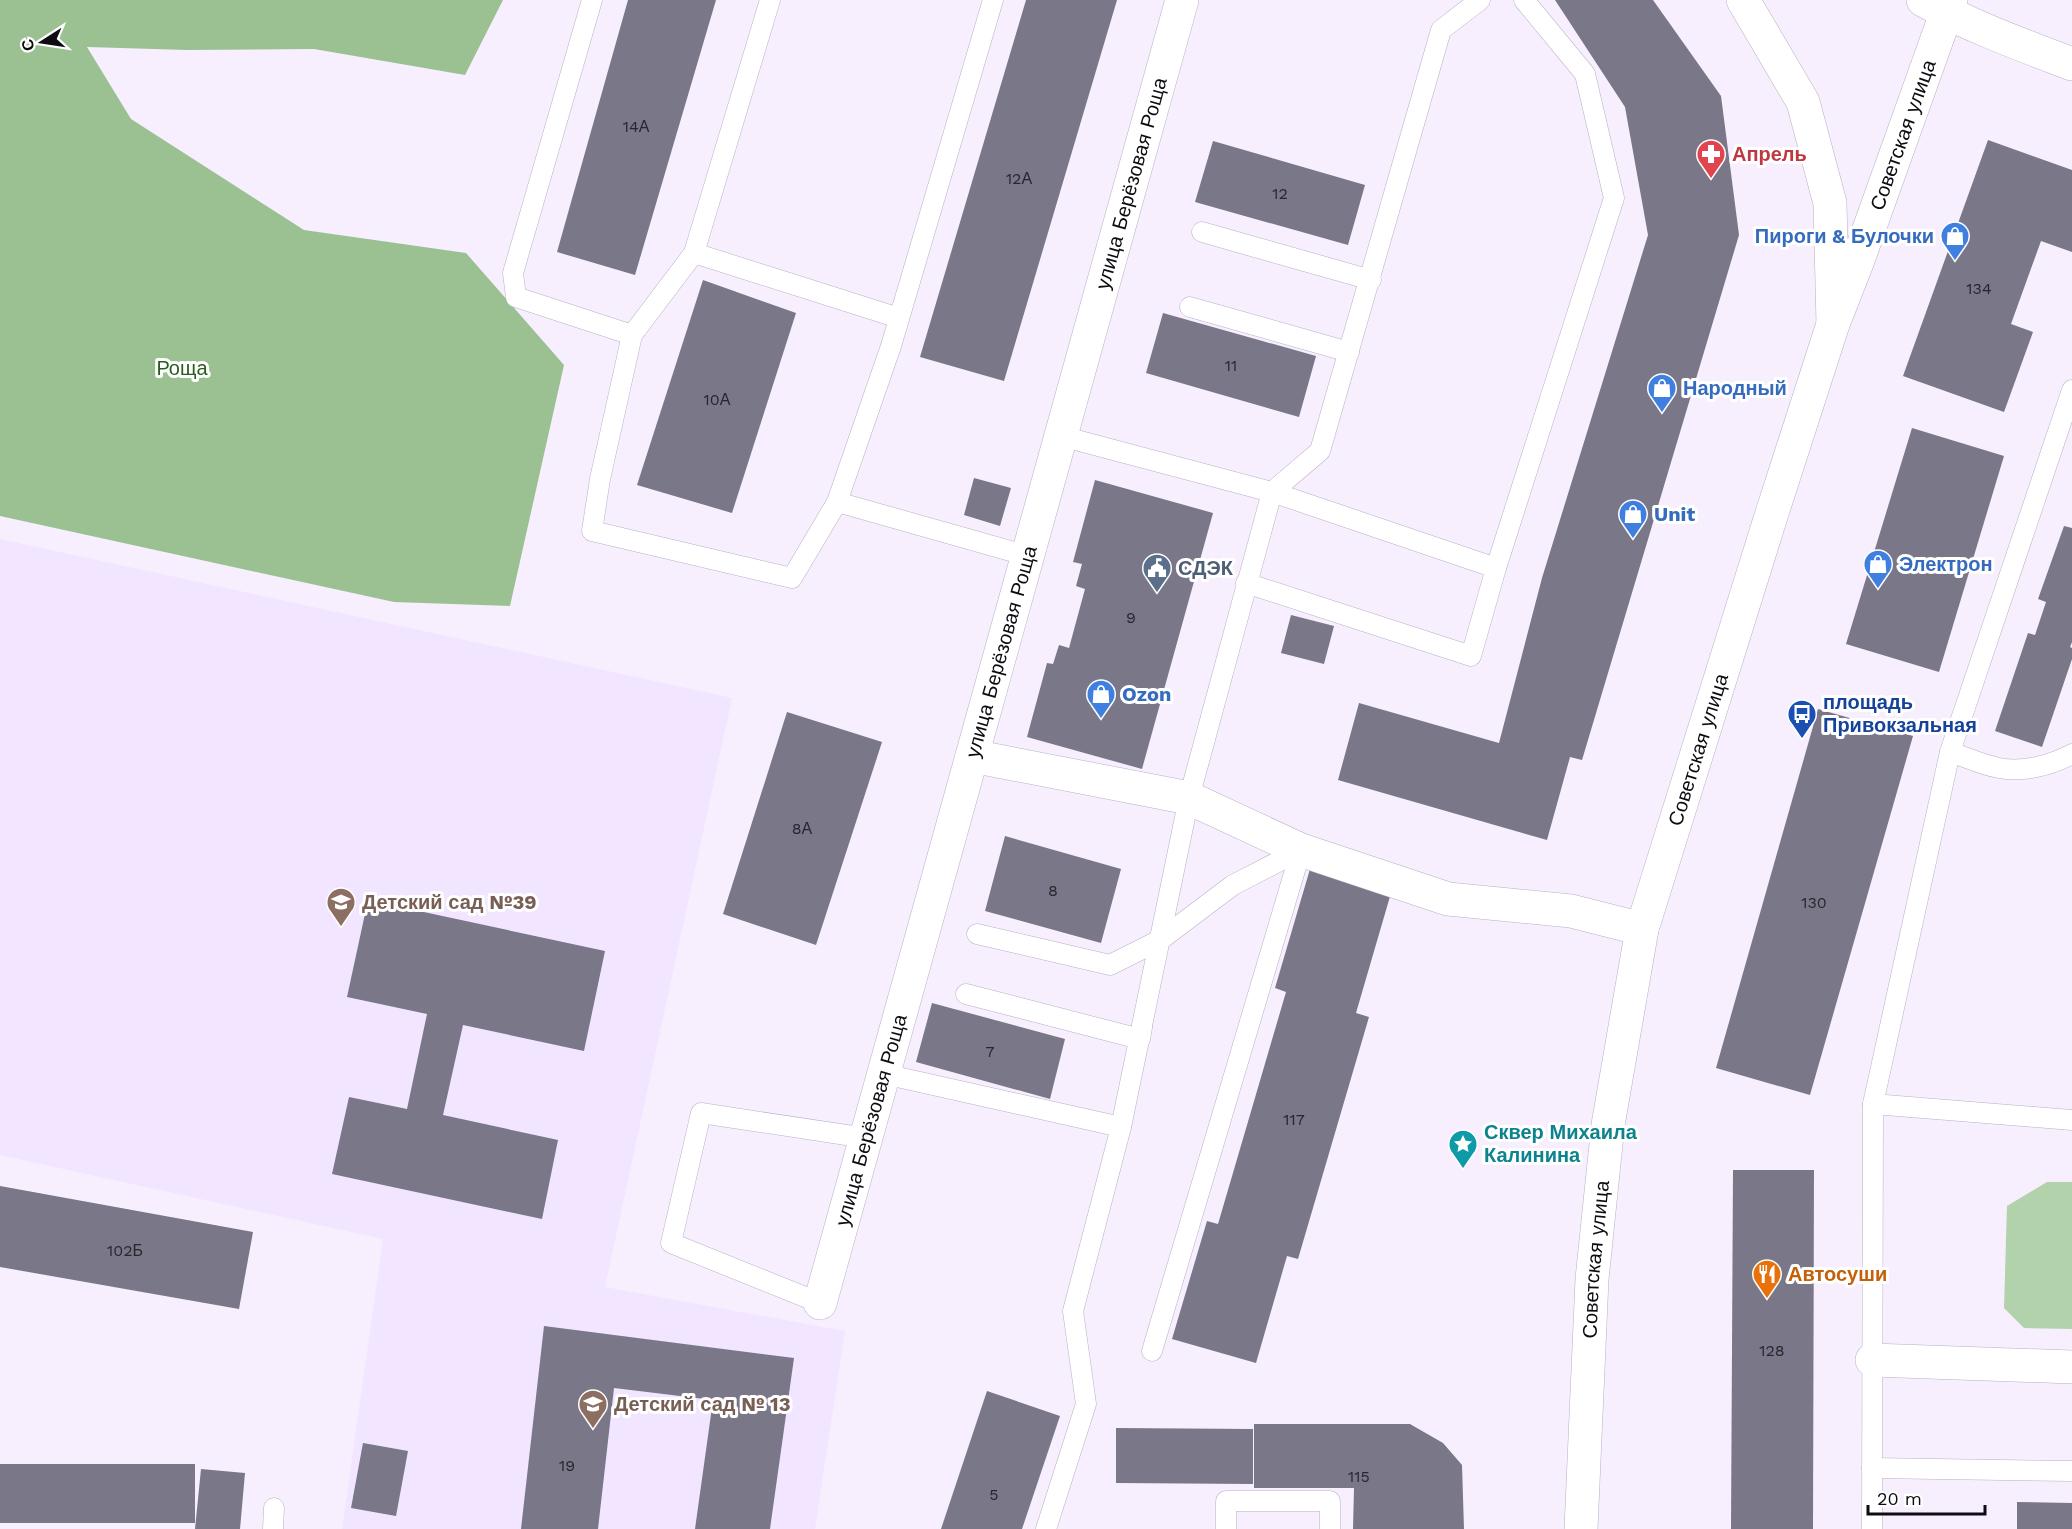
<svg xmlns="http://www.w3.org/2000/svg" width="2072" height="1529" font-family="'Work Sans',sans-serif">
<rect width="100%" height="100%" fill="#f7effe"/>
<polygon fill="#f2e5ff" points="0,539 732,698 605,1287 845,1331 815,1529 342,1529 383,1239 0,1155"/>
<polygon fill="#b1d2aa" points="2047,1182 2072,1182 2072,1329 2024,1328 2004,1308 2007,1206"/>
<polygon fill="#9bc193" points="0,0 503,0 465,75 314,49 187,50 87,47 131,119 304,230 466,253 564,365 510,606 394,602 0,516"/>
<g fill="#797788">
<polygon points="628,0 716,0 635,275 557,252"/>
<polygon points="1026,0 1117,0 1004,381 920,357"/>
<polygon points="1555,0 1653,0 1721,96 1739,235 1582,760 1570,757 1547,840 1338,780 1359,703 1499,743 1542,578 1648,235 1625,107"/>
<polygon points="1988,140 2072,170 2072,252 2041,241 2011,324 2033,332 2004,412 1903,376"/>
<polygon points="1213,141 1365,185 1348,245 1195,202"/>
<polygon points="703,280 796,313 732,513 637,485"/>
<polygon points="1163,313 1316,356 1299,417 1146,373"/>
<polygon points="1912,428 2004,456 1939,672 1846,644"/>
<polygon points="974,478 1011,488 1000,526 964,515"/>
<polygon points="1095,480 1213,513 1142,769 1027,737 1047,663 1053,664 1059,645 1069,648 1085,589 1076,586 1082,564 1073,562"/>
<polygon points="2064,526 2072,528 2072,642 2070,647 2072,648 2072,659 2042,747 1995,731 2028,633 2035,635 2046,602 2038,599"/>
<polygon points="1291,615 1334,626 1324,664 1281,653"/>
<polygon points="1818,709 1913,736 1810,1095 1716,1068"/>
<polygon points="787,712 882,742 816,945 723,914"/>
<polygon points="1005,836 1121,869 1101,943 985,911"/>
<polygon points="1310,869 1391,893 1356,1013 1369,1017 1298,1259 1287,1256 1256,1363 1172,1339 1207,1221 1218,1224 1286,992 1275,988"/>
<polygon points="368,900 605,951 584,1051 463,1025 443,1115 558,1140 542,1219 332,1174 349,1097 407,1109 427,1014 347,997"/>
<polygon points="932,1003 1065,1039 1050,1099 916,1062"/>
<polygon points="1733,1170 1814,1170 1813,1529 1731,1529"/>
<polygon points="0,1186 253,1232 239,1309 0,1267"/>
<polygon points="544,1326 794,1358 770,1529 695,1529 713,1400 614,1388 598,1529 521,1529"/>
<polygon points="987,1391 1060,1416 1022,1529 941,1529"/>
<polygon points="1254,1424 1410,1424 1443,1443 1462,1465 1464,1529 1353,1529 1354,1488 1254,1488"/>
<polygon points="1116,1428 1253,1429 1253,1484 1116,1483"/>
<polygon points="363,1443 408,1451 396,1516 351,1508"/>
<rect x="0" y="1464" width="195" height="59"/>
<polygon points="201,1469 245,1473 240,1529 195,1529"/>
<polygon points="2017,1502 2072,1503 2072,1529 2017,1529"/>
</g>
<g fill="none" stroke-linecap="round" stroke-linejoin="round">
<g stroke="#b9b0c2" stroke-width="21">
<g id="lane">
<polyline points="592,0 513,273 516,297 632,335"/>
<polyline points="770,0 694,253 632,335 600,479 592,531 792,578 837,502"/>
<polyline points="993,0 891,346 837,502 1028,556"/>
<polyline points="1202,232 1371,280"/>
<polyline points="694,253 899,318"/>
<polyline points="1190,307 1349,352"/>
<polyline points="1061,436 1272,492 1320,451 1441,30 1480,0"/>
<polyline points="1246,583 1471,656 1496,568"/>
<path d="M1950 752C1966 757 1982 765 1999 768 2023 773 2051 765 2072 754"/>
<polyline points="977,934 1110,965 1160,940 1233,885 1301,850"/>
<polyline points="966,994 1140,1039 1142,1027"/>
<polyline points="884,1074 1121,1127 1189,798 1272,492 1496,568 1614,198 1585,74 1524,0"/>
<polyline points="1873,1104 2072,1120"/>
<polyline points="820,1303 671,1243 701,1113 866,1138"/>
<polyline points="1152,1351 1301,850"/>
<polyline points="1872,1468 2072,1471"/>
<polyline points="273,1529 274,1508"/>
<polyline points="1046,1529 1086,1404 1073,1311 1121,1127"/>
<polyline points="1226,1529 1226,1501 1330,1501 1330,1529"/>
<polyline points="1872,1529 1873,1104 1950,752 2072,390"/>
</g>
</g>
<g stroke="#b9b0c2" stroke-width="34">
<g id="street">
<polyline points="972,756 1189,798 1301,850 1448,899 1571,911 1642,929"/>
<path id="s1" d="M820 1303 1182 0"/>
<polyline points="1872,1360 2072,1367"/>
</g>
</g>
<g stroke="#b9b0c2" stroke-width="34">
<g id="secondary">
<polyline points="1743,0 1803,102 1830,203 1833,324"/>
<path d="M1923 0C1970 26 2022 45 2072 64"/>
</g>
</g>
<g stroke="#b9b0c2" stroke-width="34">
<g id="primary">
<path id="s2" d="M1581 1529 1592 1279 1608 1125 1642 929 1772 513 1833 324 1858 260 1951 0"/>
</g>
</g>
<use href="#lane" stroke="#fff" stroke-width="20"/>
<use href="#street" stroke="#fff" stroke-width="33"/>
<use href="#secondary" stroke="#fff" stroke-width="33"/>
<use href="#primary" stroke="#fff" stroke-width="33"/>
</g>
<defs>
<g id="pharmacy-pin" transform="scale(1.5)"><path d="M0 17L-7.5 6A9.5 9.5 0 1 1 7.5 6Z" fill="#e0444e" stroke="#fff"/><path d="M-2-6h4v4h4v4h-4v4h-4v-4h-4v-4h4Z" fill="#fff"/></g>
<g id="shop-pin" transform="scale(1.5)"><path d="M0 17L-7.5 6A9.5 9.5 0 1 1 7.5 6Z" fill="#3f7fe0" stroke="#fff"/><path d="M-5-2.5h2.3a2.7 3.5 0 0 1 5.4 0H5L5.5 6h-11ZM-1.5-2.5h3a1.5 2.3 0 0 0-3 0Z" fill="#fff"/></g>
<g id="civic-pin" transform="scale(1.5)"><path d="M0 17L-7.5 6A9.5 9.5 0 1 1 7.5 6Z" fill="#5c6f8a" stroke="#fff"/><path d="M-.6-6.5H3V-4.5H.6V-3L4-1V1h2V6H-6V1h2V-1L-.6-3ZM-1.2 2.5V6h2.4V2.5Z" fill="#fff"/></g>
<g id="bus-pin" transform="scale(1.5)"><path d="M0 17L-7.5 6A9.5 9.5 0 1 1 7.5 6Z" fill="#1a4fb4" stroke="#fff"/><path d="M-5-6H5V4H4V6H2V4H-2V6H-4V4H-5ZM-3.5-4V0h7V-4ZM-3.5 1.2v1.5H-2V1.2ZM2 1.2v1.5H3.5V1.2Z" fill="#fff"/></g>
<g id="school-pin" transform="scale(1.5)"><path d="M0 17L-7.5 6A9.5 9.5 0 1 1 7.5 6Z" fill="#8d6e63" stroke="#fff"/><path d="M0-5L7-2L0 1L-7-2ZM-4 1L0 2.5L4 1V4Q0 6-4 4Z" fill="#fff"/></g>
<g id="sight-pin" transform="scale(1.5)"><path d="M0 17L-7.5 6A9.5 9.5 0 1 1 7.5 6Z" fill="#0f9aa8" stroke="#fff"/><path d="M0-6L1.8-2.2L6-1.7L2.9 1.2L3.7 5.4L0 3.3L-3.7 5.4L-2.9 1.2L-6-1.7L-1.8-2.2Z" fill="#fff"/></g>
<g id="restaurant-pin" transform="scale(1.5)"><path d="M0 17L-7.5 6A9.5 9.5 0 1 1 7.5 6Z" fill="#e8710a" stroke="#fff"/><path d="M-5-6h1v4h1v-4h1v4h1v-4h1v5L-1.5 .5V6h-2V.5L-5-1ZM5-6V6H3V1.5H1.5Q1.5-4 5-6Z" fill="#fff"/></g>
</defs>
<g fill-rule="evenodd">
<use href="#pharmacy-pin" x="1711" y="154"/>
<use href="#shop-pin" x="1955" y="236"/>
<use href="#shop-pin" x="1662" y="388"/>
<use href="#shop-pin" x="1633" y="514"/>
<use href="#shop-pin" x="1878" y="564"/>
<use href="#civic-pin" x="1157" y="568"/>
<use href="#shop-pin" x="1101" y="694"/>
<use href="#bus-pin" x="1802" y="714"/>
<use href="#school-pin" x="341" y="902"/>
<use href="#sight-pin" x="1463" y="1144"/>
<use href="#restaurant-pin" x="1767" y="1274"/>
<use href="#school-pin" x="593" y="1404"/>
</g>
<g text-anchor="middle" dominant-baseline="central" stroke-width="6" stroke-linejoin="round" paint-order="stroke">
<g font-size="16" fill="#29262f">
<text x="636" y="126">14А</text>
<text x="1019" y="178">12А</text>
<text x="1280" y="193">12</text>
<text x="1979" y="288">134</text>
<text x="1231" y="365">11</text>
<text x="717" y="399">10А</text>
<text x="1131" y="617">9</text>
<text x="802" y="828">8А</text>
<text x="1053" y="890">8</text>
<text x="1814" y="902">130</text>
<text x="990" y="1051">7</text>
<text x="1294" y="1119">117</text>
<text x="125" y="1250">102Б</text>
<text x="1772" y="1350">128</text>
<text x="567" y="1465">19</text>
<text x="1359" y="1476">115</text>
<text x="994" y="1494">5</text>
</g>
<g font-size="20" fill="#0e0b11" stroke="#fff">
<text stroke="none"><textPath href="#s2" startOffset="1440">Советская улица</textPath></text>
<text stroke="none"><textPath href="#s1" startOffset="1162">улица Берёзовая Роща</textPath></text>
<text stroke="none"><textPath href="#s1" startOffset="676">улица Берёзовая Роща</textPath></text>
<text stroke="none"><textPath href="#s2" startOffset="792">Советская улица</textPath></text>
<text stroke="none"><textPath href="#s1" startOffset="190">улица Берёзовая Роща</textPath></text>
<text stroke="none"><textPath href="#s2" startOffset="270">Советская улица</textPath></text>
</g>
<g font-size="20" font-weight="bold" fill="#be3a42" stroke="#fff" text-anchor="start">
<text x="1732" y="154">Апрель</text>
</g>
<g font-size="20" font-weight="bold" fill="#366cbe" stroke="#fff" text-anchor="start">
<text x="1934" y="236" text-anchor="end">Пироги &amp; Булочки</text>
<text x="1683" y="388">Народный</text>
<text x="1654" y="514">Unit</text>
<text x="1899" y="564">Электрон</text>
<text x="1122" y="694">Ozon</text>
</g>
<g font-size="20" fill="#2a5b1f" stroke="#fff">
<text x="182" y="368">Роща</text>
</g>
<g font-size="20" font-weight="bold" fill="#4e5e75" stroke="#fff" text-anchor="start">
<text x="1178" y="568">СДЭК</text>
</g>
<g font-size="20" font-weight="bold" fill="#164399" stroke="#fff" text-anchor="start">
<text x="1823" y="702">площадь<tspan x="1823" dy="23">Привокзальная</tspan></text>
</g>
<g font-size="20" font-weight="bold" fill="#785e54" stroke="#fff" text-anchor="start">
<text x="362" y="902">Детский сад №39</text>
<text x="614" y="1404">Детский сад № 13</text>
</g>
<g font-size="20" font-weight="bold" fill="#0d838f" stroke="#fff" text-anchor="start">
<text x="1484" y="1132">Сквер Михаила<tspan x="1484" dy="23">Калинина</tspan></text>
</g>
<g font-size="20" font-weight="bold" fill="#c56008" stroke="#fff" text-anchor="start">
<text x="1788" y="1274">Автосуши</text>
</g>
</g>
<g transform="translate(42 42) rotate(258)" stroke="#ffffff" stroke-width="4.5" paint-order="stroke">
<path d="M0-4.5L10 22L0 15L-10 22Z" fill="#0e0b11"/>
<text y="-9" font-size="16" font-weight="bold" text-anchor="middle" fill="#0e0b11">С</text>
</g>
<path d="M1868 1505v9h117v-9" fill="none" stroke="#0e0b11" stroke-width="3"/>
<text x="1877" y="1505" font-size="18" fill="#0e0b11" stroke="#ffffff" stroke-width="4.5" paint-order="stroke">20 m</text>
</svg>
